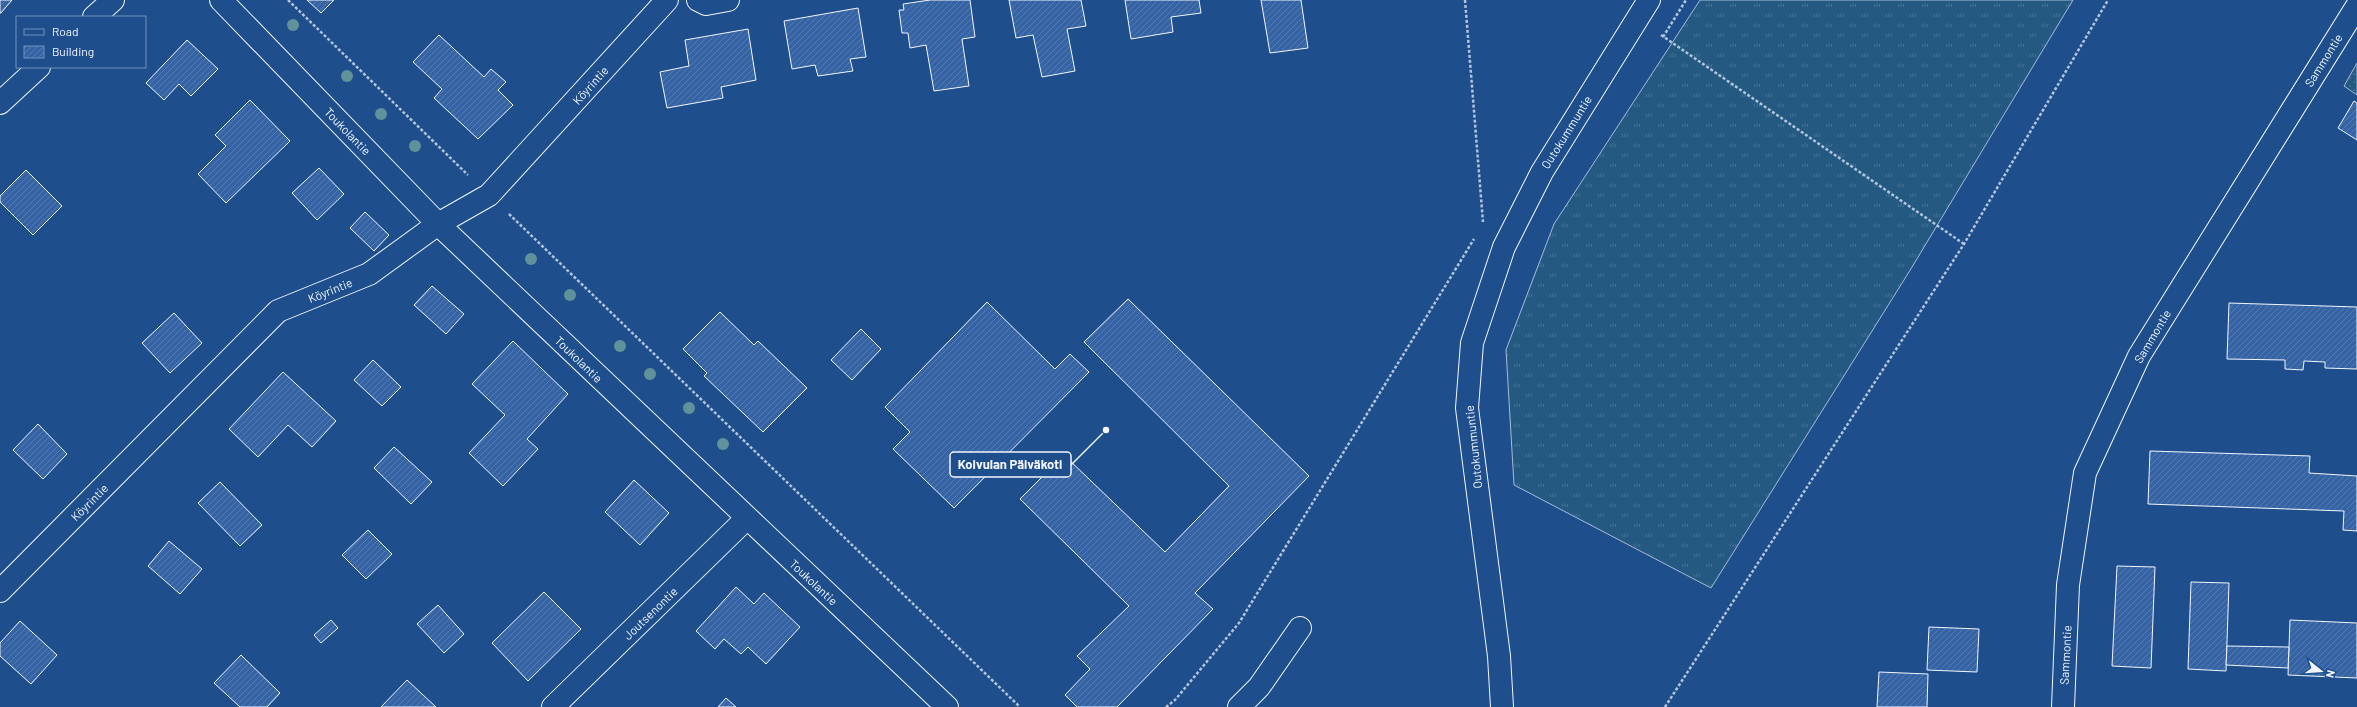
<svg xmlns="http://www.w3.org/2000/svg" width="2357" height="707" font-family="Barlow,sans-serif">
<defs>
<pattern id="grass-tufts" width="24" height="20" patternUnits="userSpaceOnUse"><rect width="24" height="20" fill="#245a82"/><path d="M3 7l-1-3M5 7V3M7 7l1-3M15 17l-1-3M17 17v-4M19 17l1-3" fill="none" stroke="#447295"/></pattern>
<pattern id="park-dots" width="8" height="8" patternUnits="userSpaceOnUse"><rect width="8" height="8" fill="#245a82"/><path d="M2 2h.1M6 6h.1" fill="none" stroke="#447295" stroke-width="1.8" stroke-linecap="round"/></pattern>
<pattern id="building-hatch" width="6" height="6" patternUnits="userSpaceOnUse"><rect width="6" height="6" fill="#3563a3"/><path d="M-1 1l2-2M0 6l6-6M5 7l2-2" fill="none" stroke="#537ab1"/></pattern>
</defs>
<rect width="100%" height="100%" fill="#1f4e8c"/>
<polygon fill="url(#grass-tufts)" stroke="#a8bbd7" points="1700,0 2073,0 1909,272 1711,588 1514,485 1506,350 1554,224"/>
<polygon fill="url(#park-dots)" stroke="#a8bbd7" points="2357,63 2357,95 2344,86"/>
<g fill="url(#building-hatch)" stroke="#f2f6ff">
<polygon points="0,0 12,0 1,13 0,13"/>
<polygon points="307,0 334,0 321,13"/>
<polygon points="930,0 970,0 975,37 962,39 969,86 934,91 926,45 910,48 908,33 902,33 899,10 904,10 903,4"/>
<polygon points="1009,0 1081,0 1086,26 1067,29 1075,71 1042,77 1033,35 1016,38"/>
<polygon points="1125,0 1199,0 1201,13 1171,17 1173,32 1131,39"/>
<polygon points="1261,0 1301,0 1308,48 1270,53"/>
<polygon points="858,8 866,57 850,59 853,71 818,76 815,65 792,69 784,21"/>
<polygon points="748,29 756,80 721,87 723,98 667,108 660,72 689,66 685,40"/>
<polygon points="439,35 484,77 491,69 506,82 498,90 513,105 478,139 434,98 442,89 413,62"/>
<polygon points="187,40 218,69 191,96 179,84 164,100 146,83"/>
<polygon points="250,100 290,141 226,203 198,174 226,146 215,135"/>
<polygon points="2354,101 2357,103 2357,140 2338,128"/>
<polygon points="319,168 344,194 317,220 292,193"/>
<polygon points="26,170 62,206 33,235 0,202 0,196"/>
<polygon points="365,212 389,235 374,251 350,228"/>
<polygon points="432,286 464,314 446,334 414,305"/>
<polygon points="1128,299 1309,476 1195,593 1213,609 1117,707 1077,707 1065,695 1090,669 1077,656 1129,606 1020,499 1064,455 1165,552 1229,486 1084,342"/>
<polygon points="987,302 1055,369 1070,354 1089,372 954,508 893,449 910,432 885,407"/>
<polygon points="2229,303 2357,307 2357,369 2325,368 2325,362 2304,361 2303,370 2285,369 2285,360 2227,359"/>
<polygon points="720,312 754,345 758,341 807,388 763,432 704,376 707,373 683,349"/>
<polygon points="174,313 202,343 170,373 142,343"/>
<polygon points="861,329 881,349 852,380 831,360"/>
<polygon points="513,341 568,394 527,439 538,449 503,486 469,453 505,415 472,384"/>
<polygon points="373,360 401,387 382,406 354,380"/>
<polygon points="283,372 336,421 312,447 288,425 258,457 229,429"/>
<polygon points="38,424 67,454 43,479 13,450"/>
<polygon points="394,447 432,482 411,504 374,468"/>
<polygon points="2150,451 2310,456 2309,473 2357,476 2357,531 2343,530 2344,511 2148,504"/>
<polygon points="634,480 669,513 640,545 605,512"/>
<polygon points="220,482 262,525 240,546 198,503"/>
<polygon points="368,530 392,554 366,579 342,555"/>
<polygon points="169,541 202,569 180,594 148,566"/>
<polygon points="2117,566 2155,567 2151,668 2112,666"/>
<polygon points="2191,582 2229,583 2226,671 2188,669"/>
<polygon points="736,587 754,604 764,593 800,627 766,664 748,647 741,654 724,639 715,649 696,631"/>
<polygon points="544,592 581,629 528,681 492,643"/>
<polygon points="438,605 464,634 444,653 417,624"/>
<polygon points="331,620 338,628 321,643 314,635"/>
<polygon points="2290,620 2357,623 2357,678 2288,675"/>
<polygon points="20,621 57,655 31,684 0,656 0,643"/>
<polygon points="1929,627 1979,629 1977,672 1927,670"/>
<polygon points="2227,646 2289,647 2288,668 2226,665"/>
<polygon points="241,655 280,693 267,707 240,707 214,683"/>
<polygon points="1879,672 1928,674 1927,707 1877,707"/>
<polygon points="407,680 436,707 381,707"/>
<polygon points="726,698 736,707 718,707"/>
</g>
<g fill="none" stroke-linecap="round" stroke-linejoin="round">
<g stroke="#f2f6ff" stroke-width="24">
<g id="minor">
<polyline points="221,0 438,224 947,707"/>
<polyline points="698,0 706,4 728,0"/>
<polyline points="94,17 113,0"/>
<polyline points="0,103 39,67"/>
<polyline points="0,591 278,311 369,274 438,224 489,195 667,0"/>
<polyline points="553,707 746,519"/>
<polyline points="1239,707 1259,687 1300,628"/>
<polyline points="2063,707 2068,585 2085,473 2139,356 2357,6"/>
</g>
</g>
<g stroke="#f2f6ff" stroke-width="24">
<polyline id="major" points="1502,707 1499,656 1467,408 1472,343 1504,247 1542,172 1649,0"/>
</g>
<g stroke="#b3c4dc" stroke-width="2.5" stroke-dasharray="3 2" stroke-linecap="butt">
<polyline points="288,0 468,175"/>
<polyline points="1465,0 1483,222"/>
<polyline points="1661,35 1964,244"/>
<polyline points="1663,37 1686,0"/>
<polyline points="509,214 1020,707"/>
<polyline points="1166,707 1175,700 1239,623 1474,239"/>
<polyline points="1665,707 1964,244 2108,0"/>
</g>
<use href="#minor" stroke="#1f4e8c" stroke-width="22"/>
<use href="#major" stroke="#1f4e8c" stroke-width="22"/>
</g>
<g fill="#61919a">
<circle cx="293" cy="25" r="6"/>
<circle cx="347" cy="76" r="6"/>
<circle cx="381" cy="114" r="6"/>
<circle cx="415" cy="146" r="6"/>
<circle cx="531" cy="259" r="6"/>
<circle cx="570" cy="295" r="6"/>
<circle cx="620" cy="346" r="6"/>
<circle cx="650" cy="374" r="6"/>
<circle cx="689" cy="408" r="6"/>
<circle cx="723" cy="444" r="6"/>
</g>
<g text-anchor="middle" dominant-baseline="central" stroke-width="3" stroke-linejoin="round" paint-order="stroke">
<g font-size="12" fill="#f2f6ff" stroke="#1f4e8c">
<text transform="translate(2323 60) rotate(-58)">Sammontie</text>
<text transform="translate(590 85) rotate(-48)">Köyrintie</text>
<text transform="translate(348 131) rotate(46)">Toukolantie</text>
<text transform="translate(1566 132) rotate(-58)">Outokummuntie</text>
<text transform="translate(330 290) rotate(-22)">Köyrintie</text>
<text transform="translate(2152 336) rotate(-59)">Sammontie</text>
<text transform="translate(579 359) rotate(44)">Toukolantie</text>
<text transform="translate(1473 447) rotate(-96)">Outokummuntie</text>
<text transform="translate(89 502) rotate(-45)">Köyrintie</text>
<text transform="translate(814 582) rotate(43)">Toukolantie</text>
<text transform="translate(650 613) rotate(-44)">Joutsenontie</text>
<text transform="translate(2065 655) rotate(-87)">Sammontie</text>
</g>
</g>
<path fill="none" stroke="#f2f6ff" stroke-width="1.5" d="M1106 430L1071 465"/>
<circle fill="#f2f6ff" stroke="#1f4e8c" stroke-width="1.5" cx="1106" cy="430" r="4"/>
<rect fill="#1f4e8c" stroke="#f2f6ff" stroke-width="1.5" x="950" y="452" width="121" height="25" rx="4"/>
<g font-size="13" text-anchor="middle" font-weight="bold" fill="#f2f6ff">
<text x="1010" y="469">Koivulan Päiväkoti</text>
</g>
<rect x="16" y="16" width="130" height="52" fill="#1f4e8c" stroke="#7391ba"/>
<rect x="24" y="29" width="20" height="6" fill="#1f4e8c" stroke="#7391ba"/>
<text x="52" y="36" font-size="12" fill="#f2f6ff">Road</text>
<rect x="24" y="46" width="20" height="12" fill="url(#building-hatch)" stroke="#7391ba"/>
<text x="52" y="56" font-size="12" fill="#f2f6ff">Building</text>
<g transform="translate(2321 671) rotate(107)" stroke="#1f4e8c" stroke-width="3" paint-order="stroke">
<path d="M0-3L7 15L0 10L-7 15Z" fill="#f2f6ff"/>
<text y="-6" font-size="11" font-weight="bold" text-anchor="middle" fill="#f2f6ff">N</text>
</g>
</svg>
